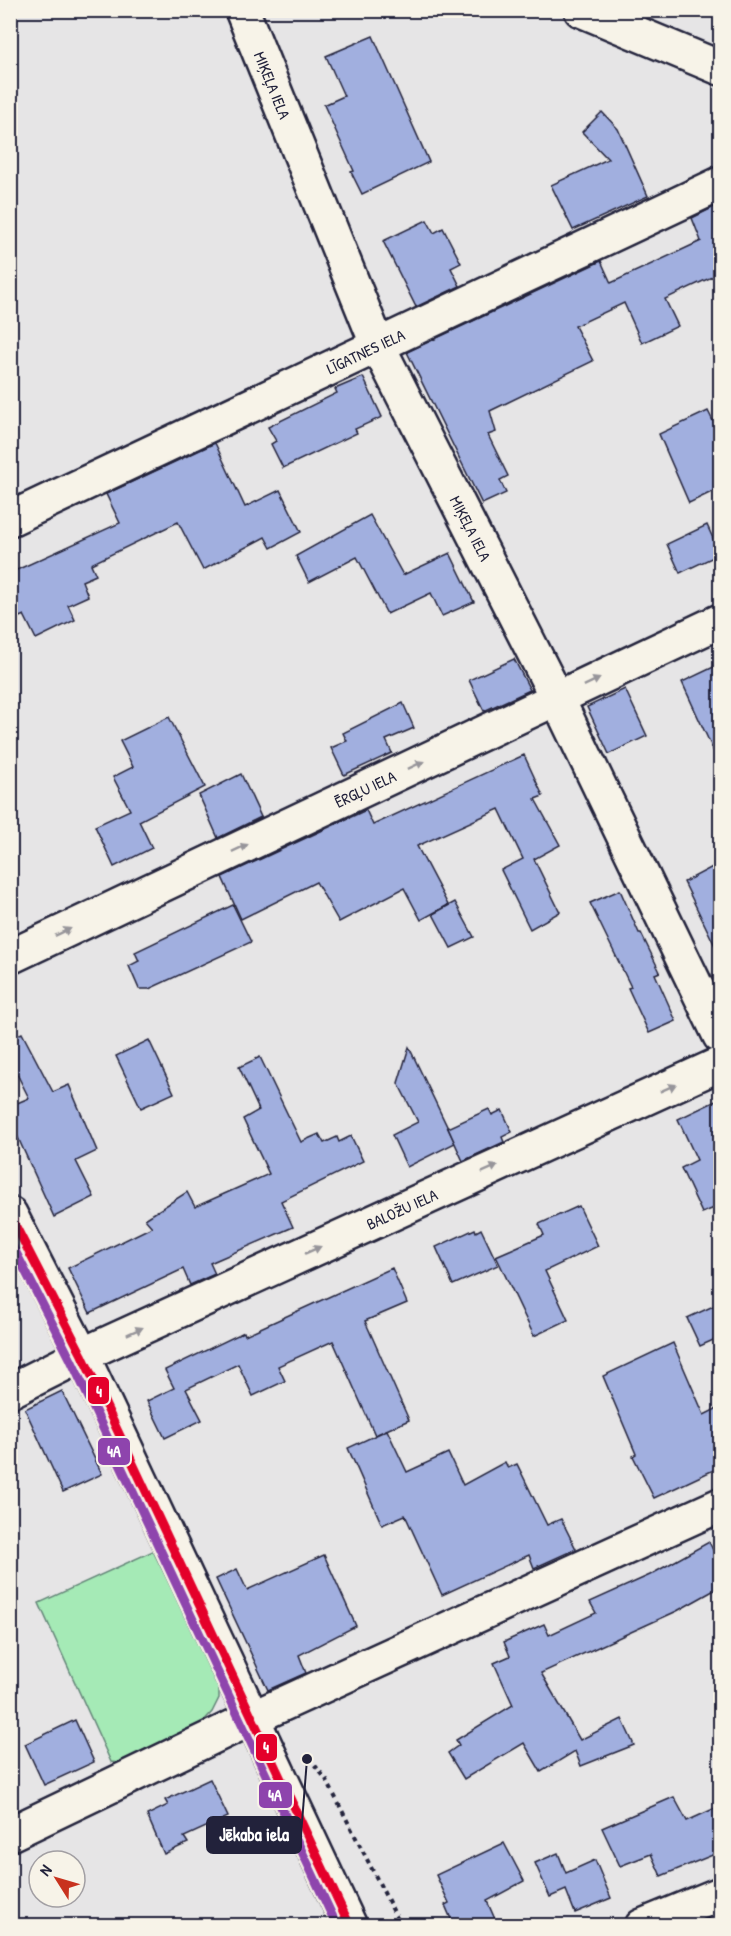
<svg xmlns="http://www.w3.org/2000/svg" width="731" height="1936" font-family="'Patrick Hand',sans-serif">
<rect width="100%" height="100%" fill="#e6e5e6"/>
<filter id="ink" filterUnits="userSpaceOnUse"><feTurbulence type="fractalNoise" baseFrequency=".0167" numOctaves="2"/><feDisplacementMap in="SourceGraphic" scale="12" xChannelSelector="R" yChannelSelector="G"/><feConvolveMatrix kernelMatrix="1 2 1 2 8 2 1 2 1" color-interpolation-filters="sRGB"/></filter>
<g filter="url(#ink)">
<polygon fill="#a5eab6" stroke="#648678" stroke-width="1.5" points="153,1551 219,1683 219,1698 212,1712 198,1727 126,1764 111,1762 39,1603"/>
<g fill="#a1afdf" stroke="#22223b" stroke-width="1.5">
<polygon points="373,36 429,162 362,194 351,172 354,171 324,105 344,96 326,56"/>
<polygon points="602,112 618,129 648,196 573,230 551,185 608,159 582,132"/>
<polygon points="720,204 720,285 716,275 665,299 678,326 642,343 624,303 575,326 593,361 490,411 496,432 488,435 508,476 500,480 506,493 482,504 407,352 601,261 611,283 701,241 692,218"/>
<polygon points="427,220 434,233 443,228 461,263 451,268 460,286 416,307 383,241"/>
<polygon points="363,377 382,417 355,429 357,433 283,468 271,444 276,441 268,427 337,393 335,389"/>
<polygon points="708,411 720,435 720,488 689,503 659,434"/>
<polygon points="215,443 245,507 280,490 301,532 271,548 265,537 203,570 178,522 91,564 96,575 82,581 88,596 68,605 75,620 36,639 24,615 10,621 10,573 120,523 106,494"/>
<polygon points="370,515 403,575 450,553 474,602 442,616 431,593 387,614 357,557 309,582 296,556"/>
<polygon points="707,525 720,554 680,573 667,544"/>
<polygon points="514,659 530,690 484,711 469,680"/>
<polygon points="720,664 720,765 682,682"/>
<polygon points="625,689 647,736 609,754 587,707"/>
<polygon points="403,703 414,728 386,740 392,753 344,775 331,748 347,741 343,733"/>
<polygon points="169,717 205,787 139,821 152,848 114,867 95,826 130,810 113,777 133,767 120,741"/>
<polygon points="524,755 543,796 535,799 560,845 534,859 560,912 530,929 501,870 523,859 499,809 417,846 448,905 421,920 404,888 339,922 316,882 241,919 222,877 366,810 373,825"/>
<polygon points="241,774 261,817 218,838 199,795"/>
<polygon points="720,863 720,956 684,882"/>
<polygon points="620,890 639,933 641,933 660,972 655,974 676,1021 649,1033 628,988 631,987 590,903"/>
<polygon points="455,902 474,937 451,948 433,914"/>
<polygon points="233,905 251,942 149,989 139,989 129,966 139,961 135,952"/>
<polygon points="22,1033 53,1092 69,1085 97,1151 76,1161 94,1197 54,1217 10,1120 10,1106 29,1098 10,1060 10,1039"/>
<polygon points="149,1040 174,1093 141,1108 116,1056"/>
<polygon points="409,1047 455,1143 407,1167 392,1135 418,1122 398,1083"/>
<polygon points="260,1057 301,1142 319,1134 324,1143 337,1137 339,1142 351,1136 363,1161 281,1201 293,1227 210,1263 215,1274 190,1285 183,1269 90,1313 68,1268 152,1227 145,1219 187,1192 195,1207 269,1174 243,1119 259,1110 239,1067"/>
<polygon points="720,1099 720,1209 719,1206 702,1213 681,1168 697,1160 678,1119"/>
<polygon points="489,1109 492,1115 502,1110 512,1132 502,1137 504,1142 463,1161 448,1128"/>
<polygon points="579,1206 598,1246 545,1271 568,1320 534,1336 496,1256 544,1235 539,1224"/>
<polygon points="475,1229 476,1232 481,1229 498,1265 453,1285 436,1247"/>
<polygon points="392,1268 407,1303 365,1321 409,1420 375,1435 333,1341 278,1366 285,1381 253,1396 238,1364 186,1389 202,1420 165,1438 147,1401 174,1388 165,1370 244,1332 245,1335"/>
<polygon points="720,1303 720,1337 700,1346 687,1318"/>
<polygon points="673,1343 704,1415 720,1407 720,1467 654,1498 633,1456 636,1454 603,1376"/>
<polygon points="62,1391 102,1474 63,1492 25,1409"/>
<polygon points="387,1430 407,1472 448,1453 463,1485 505,1462 508,1468 517,1464 547,1525 561,1519 576,1549 534,1568 529,1555 442,1595 405,1515 382,1525 348,1448"/>
<polygon points="709,1542 720,1564 720,1587 677,1611 541,1673 580,1740 622,1719 634,1745 581,1766 575,1751 541,1772 524,1743 464,1779 448,1753 459,1745 456,1740 513,1705 494,1663 510,1656 504,1642 544,1624 549,1635 596,1613 590,1602 650,1575"/>
<polygon points="324,1555 356,1626 299,1655 306,1673 268,1690 216,1579 237,1569 247,1590"/>
<polygon points="75,1720 94,1762 44,1785 25,1744"/>
<polygon points="210,1779 228,1817 184,1837 188,1843 164,1854 147,1815 168,1805 165,1800"/>
<polygon points="674,1797 687,1821 720,1806 720,1852 661,1876 651,1854 620,1866 602,1828"/>
<polygon points="504,1843 524,1881 487,1901 498,1926 454,1926 445,1905 449,1903 436,1875"/>
<polygon points="558,1853 566,1873 595,1860 611,1898 575,1913 566,1890 550,1897 535,1863"/>
</g>
<g fill="none" stroke-linecap="round" stroke-linejoin="round">
<g stroke="#22223b" stroke-width="38">
<g id="street">
<path id="s1" d="M242 10 378 346 557 698 720 1036"/>
<polyline points="581,10 720,68"/>
<path id="s2" d="M10 519 720 184"/>
<path id="s3" d="M10 957 720 621"/>
<path id="s4" d="M10 1391 82 1355 720 1064"/>
<polyline points="10,1834 252,1718 720,1505"/>
<polyline points="642,1926 720,1894"/>
</g>
</g>
<g stroke="#22223b" stroke-width="38">
<polyline id="secondary" points="10,1214 82,1355 350,1926"/>
</g>
<polyline stroke="#22223b" stroke-width="4" stroke-dasharray="4.5 4.5" stroke-linecap="butt" points="309,1758 326,1779 401,1926"/>
<use href="#street" stroke="#f7f3e8" stroke-width="33"/>
<use href="#secondary" stroke="#f7f3e8" stroke-width="33"/>
<g stroke="#f7f3e8" stroke-width="14">
<polyline id="bus-1" points="10,1215 82,1355 350,1926"/>
</g>
<g stroke="#f7f3e8" stroke-width="14">
<polyline id="bus-2" points="10,1241 71,1360 337,1926"/>
</g>
<use href="#bus-1" stroke="#e4002b" stroke-width="9"/>
<use href="#bus-2" stroke="#8e44ad" stroke-width="9"/>
</g>
<defs><path id="oneway-solid" d="M-6-.8H1V-3.2L6.5 0L1 3.2V.8H-6Z" transform="scale(1.5)"/></defs>
<g fill="#97959a">
<use href="#oneway-solid" transform="translate(592 682) rotate(-25)"/>
<use href="#oneway-solid" transform="translate(416 765) rotate(-25)"/>
<use href="#oneway-solid" transform="translate(240 848) rotate(-25)"/>
<use href="#oneway-solid" transform="translate(63 932) rotate(-25)"/>
<use href="#oneway-solid" transform="translate(668 1088) rotate(-24)"/>
<use href="#oneway-solid" transform="translate(490 1169) rotate(-24)"/>
<use href="#oneway-solid" transform="translate(313 1250) rotate(-24)"/>
<use href="#oneway-solid" transform="translate(135 1331) rotate(-24)"/>
</g>
</g>
<g text-anchor="middle" dominant-baseline="central" stroke-width="5" stroke-linejoin="round" paint-order="stroke">
<g font-size="16" fill="#22223b" stroke="#f7f3e8">
<text stroke="none"><textPath href="#s1" startOffset="81">MIĶEĻA IELA</textPath></text>
<text stroke="none"><textPath href="#s2" startOffset="393">LĪGATNES IELA</textPath></text>
<text stroke="none"><textPath href="#s1" startOffset="567">MIĶEĻA IELA</textPath></text>
<text stroke="none"><textPath href="#s3" startOffset="393">ĒRGĻU IELA</textPath></text>
<text stroke="none"><textPath href="#s4" startOffset="432">BALOŽU IELA</textPath></text>
</g>
</g>
<path fill="none" stroke="#22223b" stroke-width="2" d="M307 1759L301 1835"/>
<circle fill="#22223b" stroke="#f7f3e8" stroke-width="2" cx="307" cy="1759" r="6"/>
<rect fill="#22223b" stroke="#22223b" stroke-width="2" x="207" y="1817" width="94" height="36" rx="6"/>
<g font-size="18" text-anchor="middle" font-weight="bold" fill="#fff">
<text x="254" y="1841">Jēkaba iela</text>
</g>
<g stroke="#f7f3e8" stroke-width="2">
<rect x="87" y="1376" width="23" height="29" rx="6" fill="#e4002b"/>
<rect x="97" y="1437" width="34" height="29" rx="6" fill="#8e44ad"/>
<rect x="255" y="1733" width="23" height="29" rx="6" fill="#e4002b"/>
<rect x="258" y="1781" width="35" height="28" rx="6" fill="#8e44ad"/>
</g>
<g font-size="16" text-anchor="middle" font-weight="bold" fill="#fff">
<text x="99" y="1397">4</text>
<text x="114" y="1457">4A</text>
<text x="266" y="1753">4</text>
<text x="275" y="1801">4A</text>
</g>
<rect width="731" height="1936" fill="none" stroke="#f7f3e8" stroke-width="36"/>
<rect x="18" y="18" width="695" height="1900" fill="none" stroke="#22223b" stroke-width="2" filter="url(#ink)"/>
<g transform="translate(57 1879) rotate(307)"><circle r="28" fill="#f7f3e8" stroke="#a29fa3" stroke-width="1.5"/>
<path d="M0-4.5L10 22L0 15L-10 22Z" fill="#c8321e"/>
<text y="-9" font-size="16" font-weight="bold" text-anchor="middle" fill="#22223b">N</text>
</g>
</svg>
